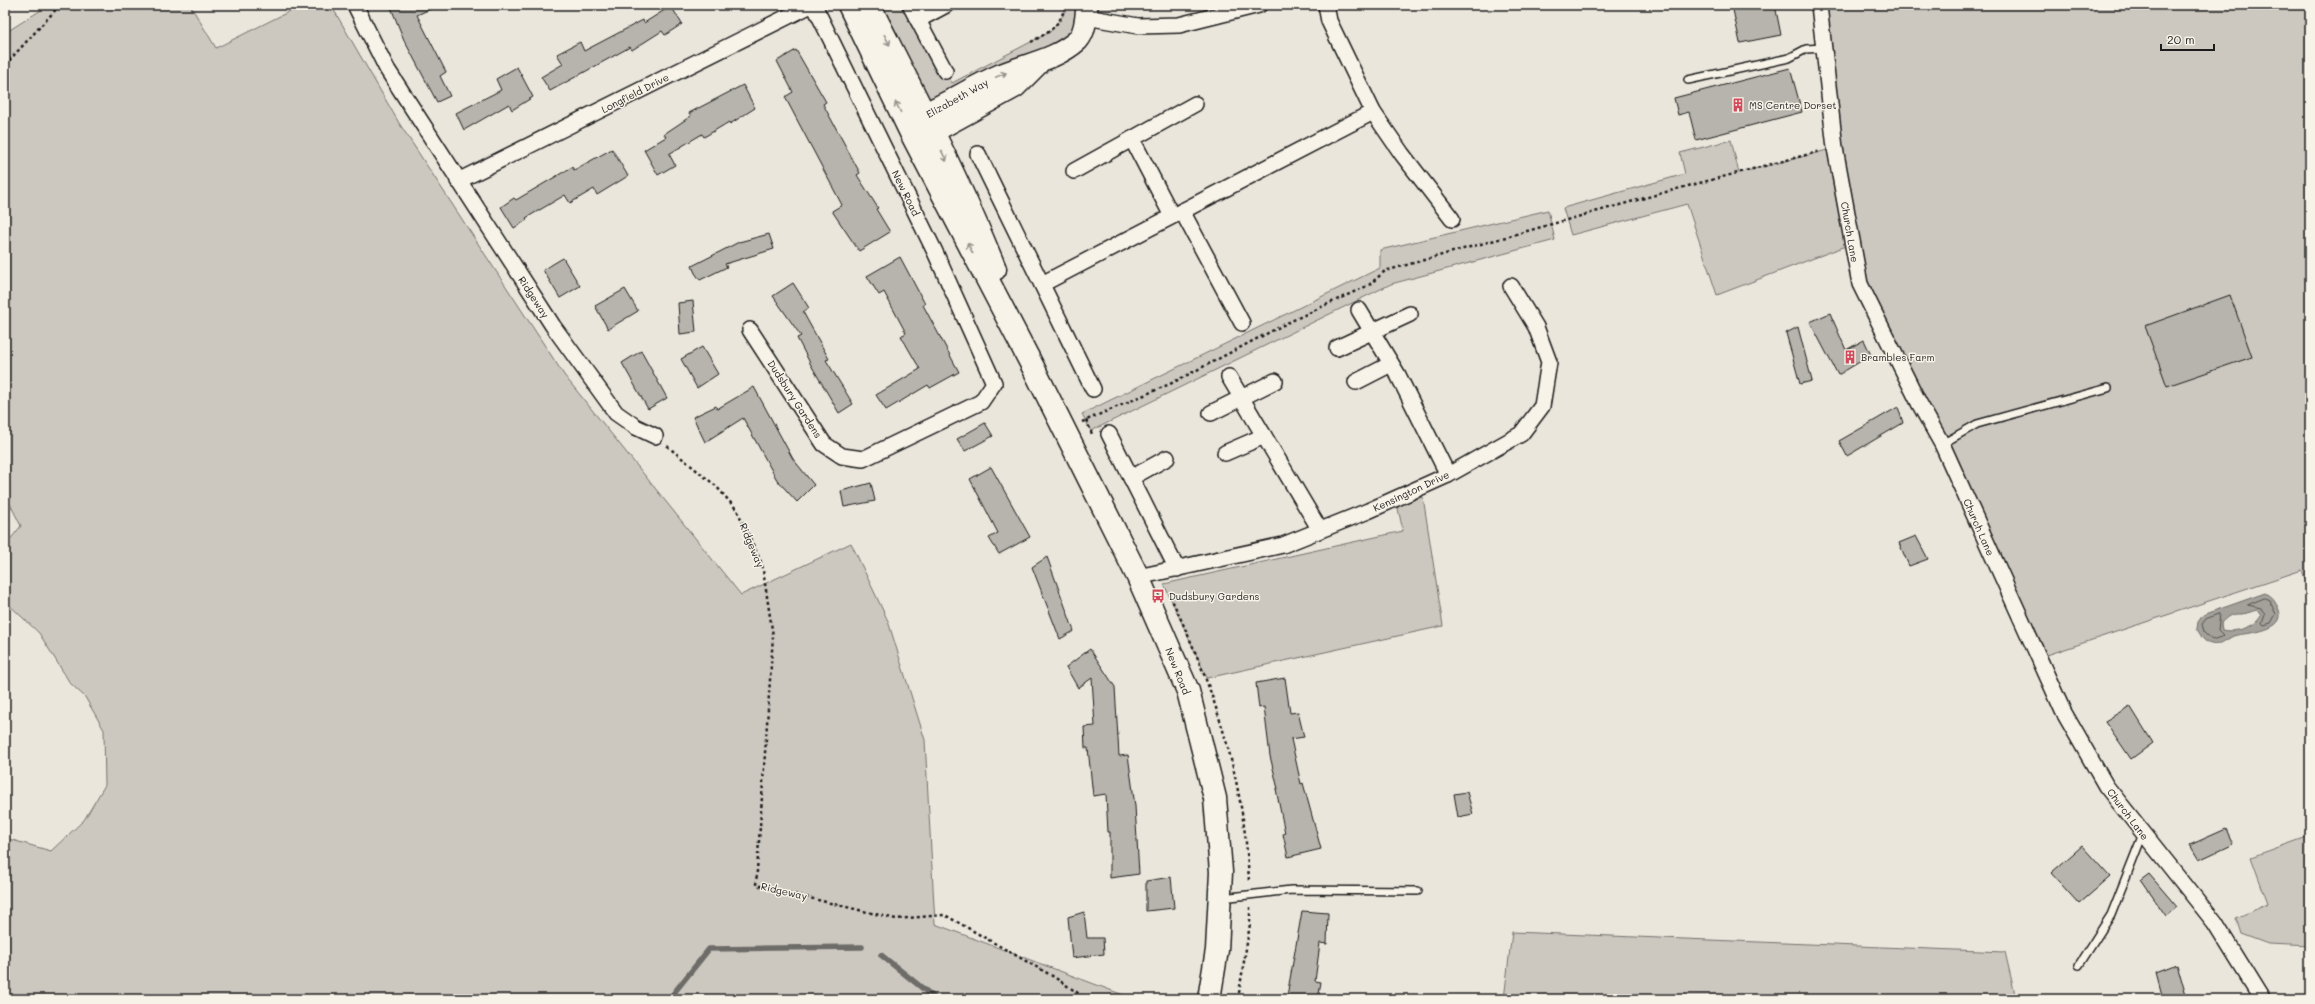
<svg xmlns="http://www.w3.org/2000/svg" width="2315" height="1004" font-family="Mali,sans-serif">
<rect width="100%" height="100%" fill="#eae6dc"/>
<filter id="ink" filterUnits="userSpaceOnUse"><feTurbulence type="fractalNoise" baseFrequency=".025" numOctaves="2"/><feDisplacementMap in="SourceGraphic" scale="8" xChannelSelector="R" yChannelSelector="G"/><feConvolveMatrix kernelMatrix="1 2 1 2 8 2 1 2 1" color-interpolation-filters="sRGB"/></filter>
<g filter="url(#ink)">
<g fill="#ccc8c0" stroke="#74726e">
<polygon points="49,5 190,5 216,48 302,5 331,5 399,123 564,375 741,595 851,543 888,621 925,740 935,924 1134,999 5,999 5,838 51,851 84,820 105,785 104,730 85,697 70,683 39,633 5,601 5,541 8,542 21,526 10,504 5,499 5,33"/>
<polygon points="880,5 910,5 952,83 1050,32 1064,14 1064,5 1111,5 1109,21 1084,30 932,110"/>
<polygon points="1819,5 2310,5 2310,594 2302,570 2038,658 1881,327 1851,244 1717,295 1687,204 1571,235 1563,208 1685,174 1680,153 1731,140 1739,173 1835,148"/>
<polygon points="1548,210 1555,240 1391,284 1091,431 1082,414 1380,268 1380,250"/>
<polygon points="1423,497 1443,626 1207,678 1164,584 1403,531 1397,504"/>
<polygon points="2310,836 2310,946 2268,944 2241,934 2236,918 2268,904 2251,857"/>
<polygon points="1512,932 2005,952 2016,999 1504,999"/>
</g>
<path fill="#a3a19a" stroke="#6d6c68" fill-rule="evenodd" d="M2265 593C2272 597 2276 602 2279 610 2287 631 2248 633 2237 635 2229 636 2221 647 2211 644 2204 643 2200 634 2197 629L2198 622 2203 615ZM2257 610 2261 616C2255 628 2234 633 2222 630L2221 623C2229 615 2231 614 2241 614 2246 614 2252 611 2257 610Z"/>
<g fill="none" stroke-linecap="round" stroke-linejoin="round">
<g stroke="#52514e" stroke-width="1">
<polygon points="2265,598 2269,600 2276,614 2271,623 2264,625 2262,623 2265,615 2261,608 2248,605"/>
<polygon points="2220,614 2218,630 2224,636 2212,640 2204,633 2202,624 2206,619"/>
</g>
<g stroke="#6d6c68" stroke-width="5.5">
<polyline points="881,955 936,999"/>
<polyline points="669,999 709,949 862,947"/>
</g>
</g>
<g fill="#b6b4ac" stroke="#1c1c1c">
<polygon points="390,5 439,5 417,15 446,72 440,76 450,96 437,102 404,40"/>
<polygon points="1732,5 1775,5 1781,35 1740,43"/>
<polygon points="671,6 682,24 665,35 662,31 632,50 630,47 550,91 541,77 563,64 557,54 580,42 584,51 643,20 644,23"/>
<polygon points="796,50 826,102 823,104 860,173 857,175 878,208 876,209 890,232 859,251 832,211 842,205 785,97 793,92 777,61"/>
<polygon points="517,67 533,97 512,110 509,104 464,130 456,113 501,90 496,79"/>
<polygon points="1790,68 1802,112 1696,140 1689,112 1678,115 1674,98"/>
<polygon points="743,85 755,108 730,124 729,122 704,137 702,134 669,154 675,165 658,175 644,150 666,137 664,134 691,116 689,113"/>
<polygon points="612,149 628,176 597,195 594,189 570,203 565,195 526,218 527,220 514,228 501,207 514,198 516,200 572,167 574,170"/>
<polygon points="769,234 774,249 725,264 727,267 700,280 695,273 692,266 739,242"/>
<polygon points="900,257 925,304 923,305 959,372 930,388 928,385 886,410 876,395 920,369 901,336 906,333 884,292 879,295 867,276"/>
<polygon points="563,258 580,286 560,298 543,270"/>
<polygon points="793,283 809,308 803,312 829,359 826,360 853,404 839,413 811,365 797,338 801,336 773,296"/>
<polygon points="625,289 638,311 608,329 595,306"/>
<polygon points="2230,295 2252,357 2167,386 2145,326"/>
<polygon points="693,301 696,332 680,334 678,303"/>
<polygon points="1830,313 1846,350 1864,340 1871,355 1838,375 1810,322"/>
<polygon points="1798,327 1812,381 1800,384 1786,333"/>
<polygon points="702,347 718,374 697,388 681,359"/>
<polygon points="641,351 667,398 648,409 622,363"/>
<polygon points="754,387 793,459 814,485 797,502 777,480 743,418 705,442 693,417 716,406 717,409"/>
<polygon points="1898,407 1903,423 1847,456 1839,441"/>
<polygon points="985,423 993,436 965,451 957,439"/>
<polygon points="991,467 1030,537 999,554 989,538 998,533 970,479"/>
<polygon points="871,483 875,501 844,507 841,491"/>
<polygon points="1916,536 1928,559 1909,566 1899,543"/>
<polygon points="1047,557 1074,631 1060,639 1032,567"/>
<polygon points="1090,649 1115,687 1119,756 1128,755 1135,806 1139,874 1110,878 1110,832 1108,832 1106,794 1093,796 1088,748 1085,748 1084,727 1095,726 1092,678 1078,688 1066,667"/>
<polygon points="1285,678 1290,713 1298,712 1304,737 1291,739 1301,784 1303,783 1321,849 1288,857 1283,834 1285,833 1276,789 1278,789 1270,756 1264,707 1259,708 1256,683"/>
<polygon points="2130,706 2153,743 2131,759 2105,721"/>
<polygon points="1467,792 1473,814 1458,817 1454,794"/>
<polygon points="2226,829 2233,844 2199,860 2190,845"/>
<polygon points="2082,846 2110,877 2079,904 2051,873"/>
<polygon points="2149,874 2177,907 2166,916 2141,880"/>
<polygon points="1171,877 1174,908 1146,911 1146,881"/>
<polygon points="1302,911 1328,913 1327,944 1320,943 1315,981 1321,982 1318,999 1287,996"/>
<polygon points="1084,912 1087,938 1103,938 1104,954 1072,958 1068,917"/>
<polygon points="2177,964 2187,999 2163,999 2156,972"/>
</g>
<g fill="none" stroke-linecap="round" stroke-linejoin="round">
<g stroke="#1c1c1c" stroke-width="10">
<g id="lane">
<polyline points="1688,80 1789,58 1806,49 1823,48"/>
<polyline points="1942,444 1977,424 2108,388"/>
<polyline points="1222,898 1291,890 1418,891"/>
<polyline points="2079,965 2111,915 2143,834"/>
</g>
</g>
<g stroke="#1c1c1c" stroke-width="18">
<g id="street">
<polyline points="355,5 387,69 553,326 616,413 636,427 655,436"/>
<polyline points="910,5 945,71"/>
<polyline points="1326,5 1329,21 1373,112 1402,154 1452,219"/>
<polyline points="1819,5 1835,148 1860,284 1919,403 1942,444 2063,711 2106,786 2215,923 2262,999"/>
<polyline points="1086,17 1138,26 1179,25 1259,5"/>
<polyline points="918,20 946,5"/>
<polyline points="1132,139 1172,216"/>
<polyline points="978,154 1093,389"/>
<polyline points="1074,171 1195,104"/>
<polyline points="458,181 811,5"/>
<polyline points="1182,211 1242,323"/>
<polyline points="1042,284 1373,112"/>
<polyline points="1359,310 1398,375 1448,475"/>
<polyline points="750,330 824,444 842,456 863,459 981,402 994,383 935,252 814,5"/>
<polyline points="1337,348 1410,314"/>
<polyline points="1229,377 1320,530"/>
<polyline points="1356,382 1391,364"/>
<polyline points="1211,413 1275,381"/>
<polyline points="1109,434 1177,569"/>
<polyline points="1225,453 1264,436"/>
<polyline points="1131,478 1167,458"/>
<polyline points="1138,577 1283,545 1368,511 1448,475 1521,434 1542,406 1549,362 1536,327 1511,286"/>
</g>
</g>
<g stroke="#1c1c1c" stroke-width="24">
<g id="secondary">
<path d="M914 129 925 115 932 110C954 99 977 85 1000 75 1026 64 1056 60 1078 40 1086 31 1086 16 1087 5"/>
<polyline points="916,133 933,132 1015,87 1038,64"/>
</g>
</g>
<g stroke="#1c1c1c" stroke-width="25">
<g id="primary">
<polyline points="849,5 911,133 1034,369 1138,577 1188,691 1215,798 1221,872 1217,950 1209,999"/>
<path d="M869 5C913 92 959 179 995 269"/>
</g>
</g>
<g stroke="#1c1c1c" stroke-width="2.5" stroke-dasharray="3 3" stroke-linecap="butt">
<path d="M1031 42C1046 34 1064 24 1064 5"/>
<polyline points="5,65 60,5"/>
<polyline points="1086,420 1092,434"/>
<polyline points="1082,422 1172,383 1289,322 1369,285 1385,271 1673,190 1821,151"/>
<polyline points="667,446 716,486 737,510 762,564 773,636 756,885 896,919 945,915 1054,977 1087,999"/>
<path d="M1170 596C1214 687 1245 781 1249 883"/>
<polyline points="1238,999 1250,924 1250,906"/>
<polyline points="2303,999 2310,997"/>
</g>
<use href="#lane" stroke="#f7f3e8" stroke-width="7"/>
<use href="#street" stroke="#f7f3e8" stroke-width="15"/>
<use href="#secondary" stroke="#f7f3e8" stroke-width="21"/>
<use href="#primary" stroke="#f7f3e8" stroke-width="22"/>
</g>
<defs><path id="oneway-shaft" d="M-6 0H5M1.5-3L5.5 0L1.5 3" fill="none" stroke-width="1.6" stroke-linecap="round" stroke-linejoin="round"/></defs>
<g stroke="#94928c">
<use href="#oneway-shaft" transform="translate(887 40) rotate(63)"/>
<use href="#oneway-shaft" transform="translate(1001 75) rotate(-22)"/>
<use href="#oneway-shaft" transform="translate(898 107) rotate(-116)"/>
<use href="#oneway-shaft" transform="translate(944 156) rotate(65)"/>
<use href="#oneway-shaft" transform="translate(970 248) rotate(-118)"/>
</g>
</g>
<defs>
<g id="building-bare" transform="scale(1.08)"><path d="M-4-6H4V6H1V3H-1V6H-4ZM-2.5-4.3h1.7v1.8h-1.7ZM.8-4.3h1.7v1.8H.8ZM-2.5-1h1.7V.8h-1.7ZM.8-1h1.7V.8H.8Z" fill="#d1495b" stroke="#f7f3e8" stroke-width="2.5" paint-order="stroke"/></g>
<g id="bus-bare" transform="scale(1.08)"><path d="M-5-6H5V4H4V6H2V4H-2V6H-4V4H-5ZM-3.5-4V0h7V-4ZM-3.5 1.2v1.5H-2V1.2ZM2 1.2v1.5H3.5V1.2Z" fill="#d1495b" stroke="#f7f3e8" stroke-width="2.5" paint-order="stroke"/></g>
</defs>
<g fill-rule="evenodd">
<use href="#building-bare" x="1738" y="105"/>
<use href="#building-bare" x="1850" y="357"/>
<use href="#bus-bare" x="1158" y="596"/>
</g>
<g text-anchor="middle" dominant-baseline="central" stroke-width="3" stroke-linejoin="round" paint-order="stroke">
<g font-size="10" fill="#1c1c1c" stroke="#f7f3e8">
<text transform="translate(635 93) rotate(-27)">Longfield Drive</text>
<text transform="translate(957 98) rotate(-29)">Elizabeth Way</text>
<text transform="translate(906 193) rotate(64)">New Road</text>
<text transform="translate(1850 232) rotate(80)">Church Lane</text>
<text transform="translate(534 297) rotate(57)">Ridgeway</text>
<text transform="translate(795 399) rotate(57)">Dudsbury Gardens</text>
<text transform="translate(1411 491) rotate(-25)">Kensington Drive</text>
<text transform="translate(1979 527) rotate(66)">Church Lane</text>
<text transform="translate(752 545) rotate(67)">Ridgeway</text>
<text transform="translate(1178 671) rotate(68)">New Road</text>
<text transform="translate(2128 814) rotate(53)">Church Lane</text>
<text transform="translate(784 891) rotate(13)">Ridgeway</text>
</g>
<g font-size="10" fill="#1c1c1c" stroke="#f7f3e8" text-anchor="start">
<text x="1749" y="105">MS Centre Dorset</text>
<text x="1861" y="357">Brambles Farm</text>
<text x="1169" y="596">Dudsbury Gardens</text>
</g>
</g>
<rect width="2315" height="1004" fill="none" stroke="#f7f3e8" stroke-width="20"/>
<rect x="10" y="10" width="2295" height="984" fill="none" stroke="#1c1c1c" stroke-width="1.5" filter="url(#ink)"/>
<path d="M2161 44v6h53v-6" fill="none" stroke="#1c1c1c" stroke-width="2"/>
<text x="2167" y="44" font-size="12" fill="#1c1c1c" stroke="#f7f3e8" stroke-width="3" paint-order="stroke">20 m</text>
</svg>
